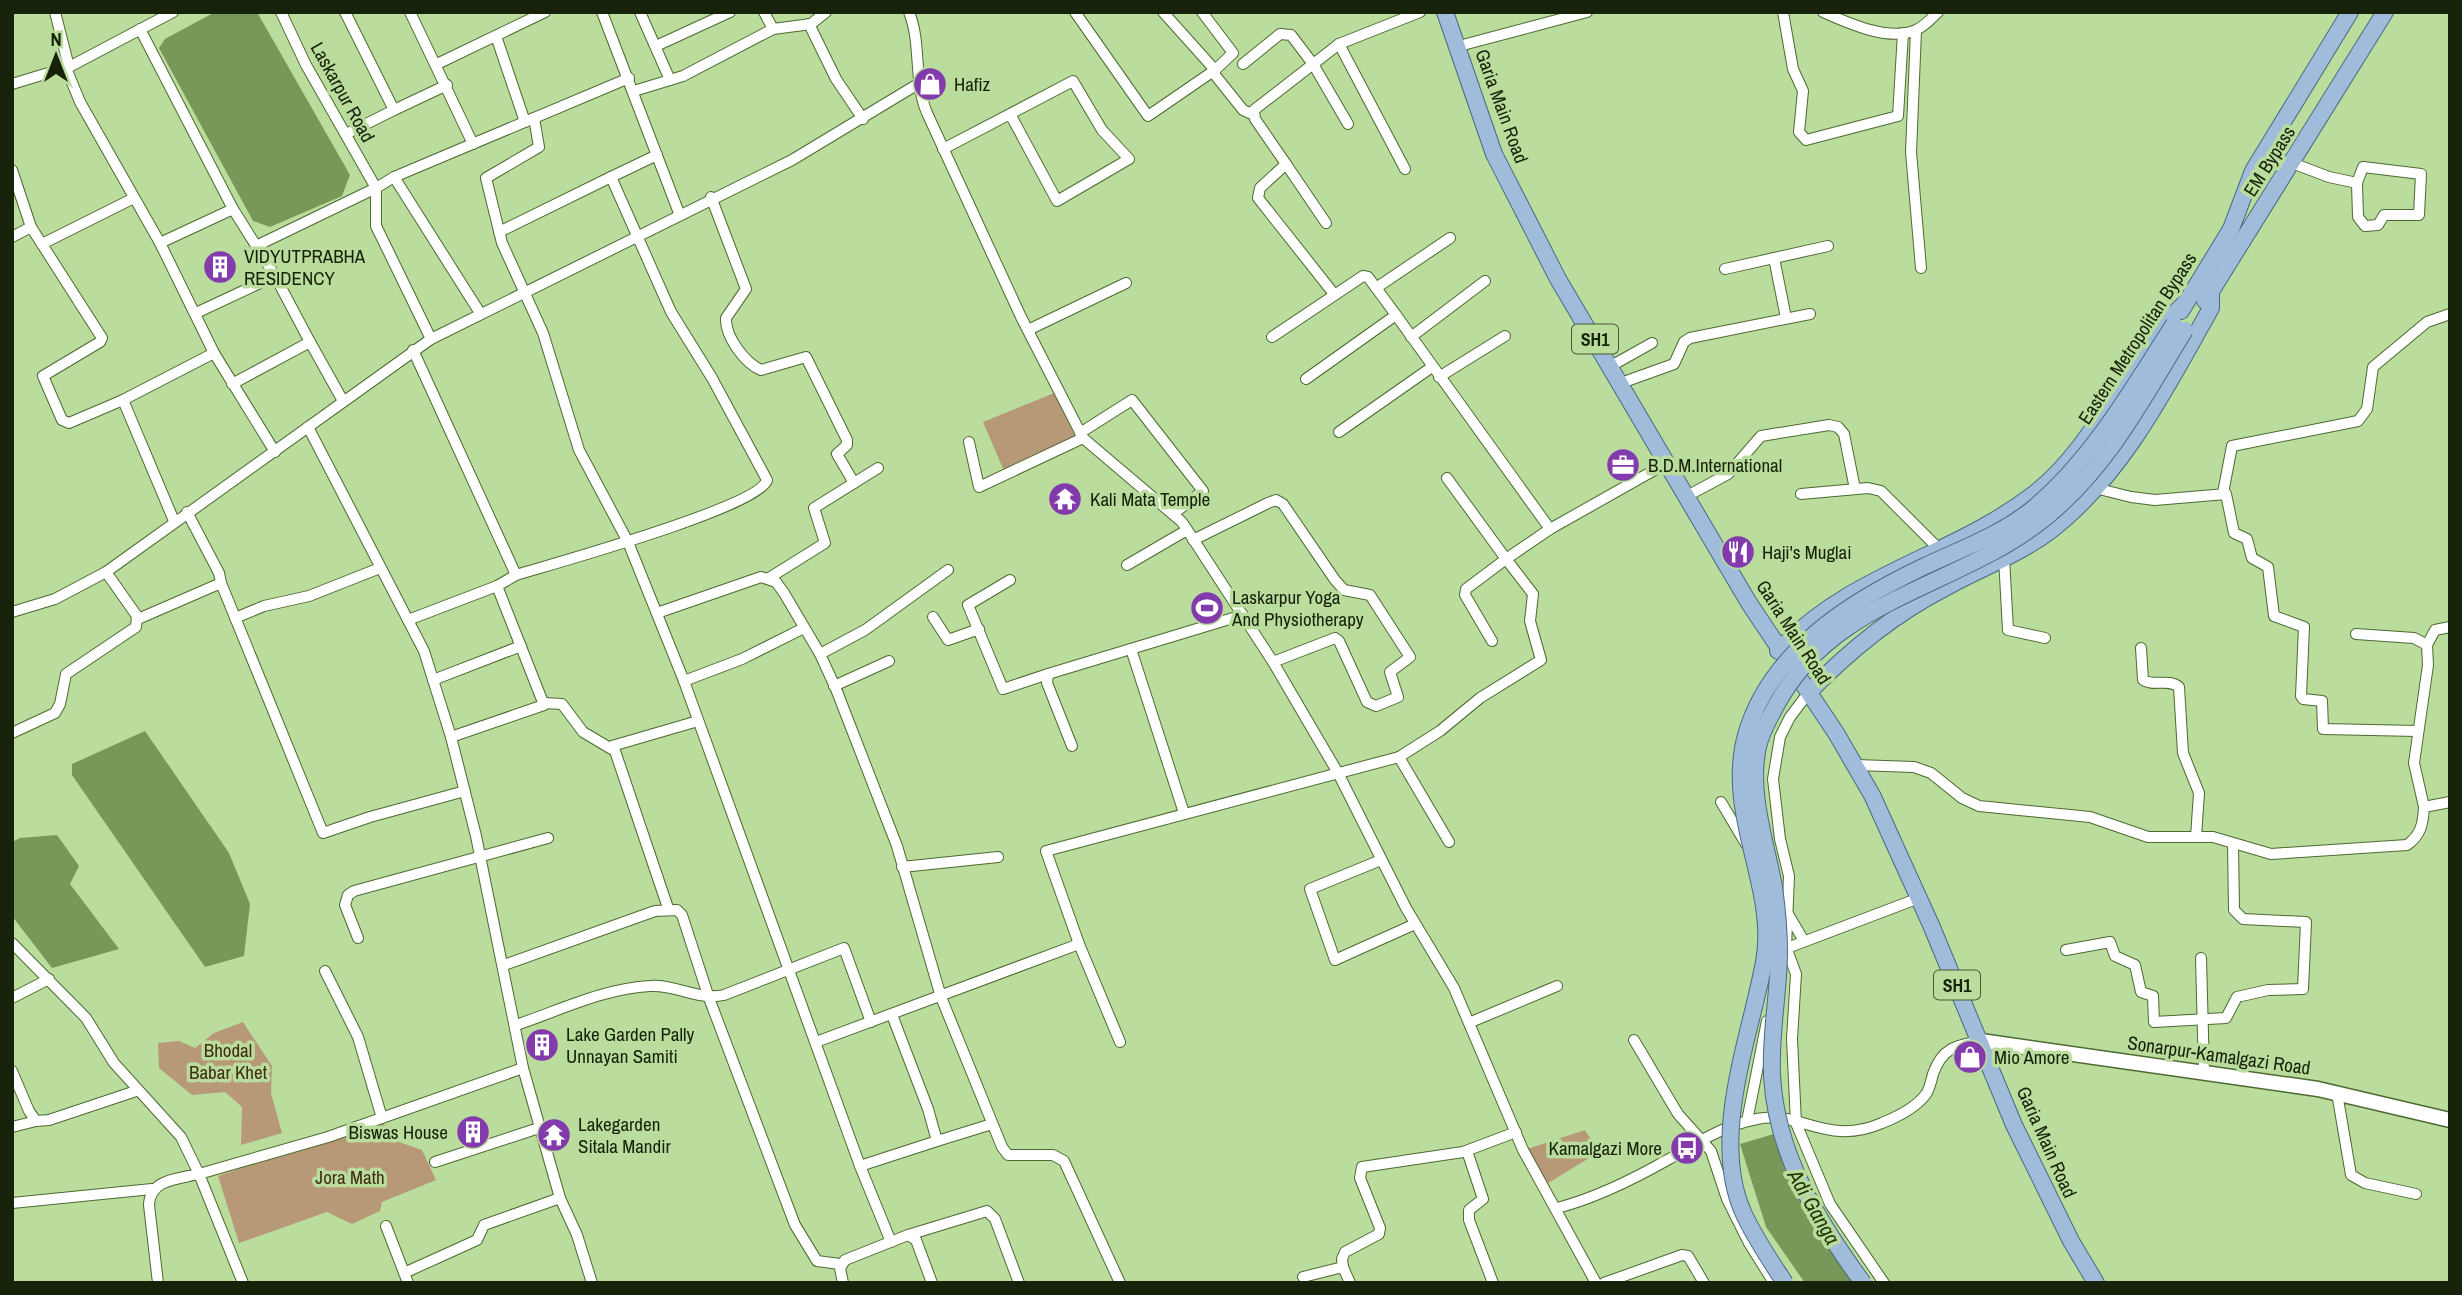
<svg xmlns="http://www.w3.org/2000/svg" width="2462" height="1295" font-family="'Archivo Narrow',sans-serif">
<rect width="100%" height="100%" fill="#badc9d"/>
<g fill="#b79977">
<polygon points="1054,393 1075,436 1004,471 983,422"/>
<polygon points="243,1022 272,1066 271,1093 282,1133 241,1145 242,1107 225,1092 192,1095 159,1068 158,1043 179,1041 195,1048 214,1033"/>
<polygon points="383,1123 396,1141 422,1150 436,1180 382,1202 380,1211 352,1224 327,1212 239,1243 218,1176"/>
<polygon points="1585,1130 1599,1152 1545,1185 1524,1150"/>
</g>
<g fill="#779858">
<polygon points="215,12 257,12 350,175 342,196 270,227 253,221 159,48 165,39"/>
<polygon points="145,731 229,853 250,904 244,956 205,967 72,775 72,764"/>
<polygon points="57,835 79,866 70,884 119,949 52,968 12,916 12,842 20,838"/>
<polygon points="1774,1134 1806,1211 1855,1283 1805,1283 1766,1227 1740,1144"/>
</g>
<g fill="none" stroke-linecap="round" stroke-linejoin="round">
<g stroke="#4d6a30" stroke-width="12">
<g id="minor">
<polyline points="55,12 69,67 173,12"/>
<polyline points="345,12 394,110 346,134"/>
<polyline points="410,12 473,144"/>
<polyline points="602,12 679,213"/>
<polyline points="640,12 670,80"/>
<polyline points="764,12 773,29"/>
<path d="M909 12C922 45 913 80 927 113L1021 317 1083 438 1182 522 1273 662 1338 773 1406 908 1454 988 1523 1150 1596 1283"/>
<polyline points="1075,12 1148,116 1215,70 1163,12"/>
<polyline points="1202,12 1233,53 1215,70 1215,75 1243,110 1254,115"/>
<polyline points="1783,12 1793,69 1803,91 1799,132 1806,140 1898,116 1903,33"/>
<path d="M1823 12C1848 23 1889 42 1916 30 1925 26 1932 18 1938 12"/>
<polyline points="809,24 836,79 863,119"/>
<polyline points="140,29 233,209"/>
<polyline points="1916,31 1911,152 1921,268"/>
<polyline points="496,36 525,122"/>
<polyline points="1339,44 1405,169"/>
<polyline points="656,46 730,12"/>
<polyline points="1459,46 1587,12"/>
<polyline points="437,64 545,12"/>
<polyline points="1243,64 1280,34 1291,35 1313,64 1348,124"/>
<polyline points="66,68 80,102 160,243 214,353 275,452"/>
<polyline points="12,84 68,67"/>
<polyline points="634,91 683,76 773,29 811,24 826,12"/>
<polyline points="394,110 447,85"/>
<polyline points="534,118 539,147 486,178 502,243 543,333 579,450 628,542 684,681 860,1166 891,1242"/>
<polyline points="943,149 1073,81 1102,130 1129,159 1057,201 1010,114"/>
<polyline points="2292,163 2329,177 2357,183 2363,167 2421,174 2419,215 2384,215 2378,225 2365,226 2358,217 2357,183"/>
<polyline points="1286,164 1326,223"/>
<polyline points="12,170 31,227 102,338 100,342 43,376 62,420 69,423 123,400"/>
<polyline points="394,177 480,313"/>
<polyline points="611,177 657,155"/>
<path d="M711 197 746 289 726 318C725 337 745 363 761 370L806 357 847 440V445L837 454 854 483"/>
<path d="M499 232 611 177 671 312 712 378 767 480C759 507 552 564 516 575"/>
<polyline points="12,237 31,227"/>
<polyline points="160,243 233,209 275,276 310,342 232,384"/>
<polyline points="42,244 134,198"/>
<polyline points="256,246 376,188 306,65 281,12"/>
<polyline points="1774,258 1786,318"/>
<polyline points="1725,269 1828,246"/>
<polyline points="1376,288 1450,238"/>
<polyline points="1334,294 1258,198 1260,188 1286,164 1255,119 1254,110 1339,44 1420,12"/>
<polyline points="196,313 275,276"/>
<polyline points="1028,330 1126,283"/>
<polyline points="1272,337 1363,276 1368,277 1396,315"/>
<polyline points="1411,337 1485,281"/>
<polyline points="431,339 376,226 376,188 394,177 629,78"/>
<polyline points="310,342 343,401"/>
<polyline points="1611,366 1652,343"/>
<polyline points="1439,377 1505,336"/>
<polyline points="1306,379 1396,315 1550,529"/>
<polyline points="1621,383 1674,364 1684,342 1690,338 1810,314"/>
<polyline points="1339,432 1432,367"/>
<polyline points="1080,433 1132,400 1203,491 1173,514"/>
<polyline points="969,442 979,487 1083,438"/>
<polyline points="1447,478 1506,559 1466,589 1465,595 1492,641"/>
<polyline points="2095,488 2131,497 2155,500 2226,494 2234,533 2247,539 2252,558 2268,567 2274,616 2304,627 2301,696 2303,699 2322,701 2323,729 2418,731"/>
<polyline points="2223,493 2232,446 2358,421 2367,409 2373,367 2427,322 2450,314"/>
<polyline points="1801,494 1868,488 1881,491 1939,549"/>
<polyline points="1687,496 1728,474 1761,436 1829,425 1838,427 1844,434 1855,489"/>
<polyline points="174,521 123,400 214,353"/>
<polyline points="1193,540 1268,503 1276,500 1283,504 1335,580 1344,590 1370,595 1410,657 1390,672 1398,697 1376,706 1367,702 1339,641 1335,638 1273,662"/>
<polyline points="2004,558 2008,630 2045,638"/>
<polyline points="1127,565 1187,530"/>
<polyline points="769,578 825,543 814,508 878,468"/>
<polyline points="1010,580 968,605 1003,689 1048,674"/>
<polyline points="221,583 323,833 370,817 465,791"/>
<polyline points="12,612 55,599 106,572 431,339 792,160 918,84"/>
<polyline points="657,613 761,577 776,582 784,593 820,654 836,689 897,846 941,997 1002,1147 1008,1155 1053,1155 1064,1161 1120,1283"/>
<polyline points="933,617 948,640 979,629"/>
<polyline points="235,618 264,606 309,596 380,568"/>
<polyline points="138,619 221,583 219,573 187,512"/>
<polyline points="408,620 497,586 516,575 413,350"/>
<polyline points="2356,634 2414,638 2427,645 2428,665 2414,763 2424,807"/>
<polyline points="2427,645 2435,630 2450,627"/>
<path d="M2141 648 2143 680C2154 687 2168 678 2179 687L2183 753 2199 793 2196 837"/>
<polyline points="1131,649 1184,813"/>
<polyline points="820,654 865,630 948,570"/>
<polyline points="433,680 521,646"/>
<polyline points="684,681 742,659 804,628"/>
<polyline points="834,686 889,661"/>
<polyline points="1809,692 1790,717 1780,737 1773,779 1780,839 1789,876 1786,947 1796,974 1792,1039 1796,1123 1830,1204 1884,1283"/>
<polyline points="544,703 562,704 583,732 615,751 668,908"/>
<polyline points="12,733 55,713 60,704 66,674 136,627 137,616 106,572"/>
<polyline points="451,737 544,705 497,586"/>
<polyline points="612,746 698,721"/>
<polyline points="1072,746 1047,683 1048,674 1243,615"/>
<polyline points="1399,757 1449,842"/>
<path d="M1856 765 1914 767 1931 773 1962 798 1979 806 2090 817 2148 837H2213L2271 854 2407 845C2421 835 2423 824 2424 807L2450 802"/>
<polyline points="1721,802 1746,844"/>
<polyline points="1381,860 1310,889 1335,960 1415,924"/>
<polyline points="902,867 998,857"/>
<polyline points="1788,914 1804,941"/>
<polyline points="358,938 345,905 348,895 354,891 548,838"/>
<polyline points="12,943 86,1018 114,1063 181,1137 199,1174 328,1137 523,1068 476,836 451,737 424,651 308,427"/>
<polyline points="1079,944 1120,1042"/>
<polyline points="1782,950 1919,898"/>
<polyline points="2066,950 2110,942 2115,956 2135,965 2141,992 2153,996 2154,1022 2226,1018 2237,997 2268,990 2303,989 2306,922 2243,919 2234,910 2233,844"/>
<polyline points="2201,958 2204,1073"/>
<polyline points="504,965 655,911 677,910 682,915 709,998 795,1225 817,1261 840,1264"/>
<polyline points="325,971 358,1037 382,1118"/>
<polyline points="12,998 49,979"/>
<polyline points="1471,1022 1557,986"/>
<path d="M516 1025C558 1011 605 988 650 986 676 984 698 1001 724 995L844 948 871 1022"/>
<polyline points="1634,1040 1678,1114 1711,1151 1727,1199 1749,1243 1774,1283"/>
<polyline points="816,1042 1079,944 1046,851 1399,757 1440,731 1480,698 1541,660 1530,621 1533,594 1506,559 1550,529 1667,463"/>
<polyline points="523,1068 560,1198 577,1235 592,1283"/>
<polyline points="12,1071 29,1111 36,1121 49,1120 136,1091"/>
<polyline points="2337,1093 2351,1175 2365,1183 2416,1194"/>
<polyline points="1747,1121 1767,1021"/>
<polyline points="12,1127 36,1121"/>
<polyline points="937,1141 992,1124"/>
<polyline points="1467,1151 1483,1199 1469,1210 1469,1220 1493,1283"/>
<polyline points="435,1162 539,1128"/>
<polyline points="860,1166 937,1141 928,1109 892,1015"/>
<polyline points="12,1203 152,1189"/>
<path d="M1557 1208C1596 1198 1634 1179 1669 1159 1697 1143 1724 1125 1757 1119 1801 1110 1827 1147 1882 1123 1897 1117 1916 1108 1926 1094 1930 1088 1931 1081 1933 1074 1942 1048 1956 1045 1981 1041"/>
<polyline points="386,1226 408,1283"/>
<polyline points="908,1235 987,1211 995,1219 1019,1283"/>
<polyline points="1343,1267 1342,1259 1345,1252 1379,1234 1380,1228 1360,1178 1362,1167 1463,1152 1516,1132"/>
<polyline points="404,1273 477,1240 484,1225 560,1198"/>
<polyline points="1303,1277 1343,1267 1350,1283"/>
<path d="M158 1283 149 1205C150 1179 178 1179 199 1174L243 1283"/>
<polyline points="843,1283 840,1268 845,1260 908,1235 916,1240 932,1283"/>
<polyline points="1604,1283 1682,1255 1688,1256 1704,1283"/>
</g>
</g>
<g stroke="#4d6a30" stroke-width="17">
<polyline id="secondary" points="1981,1041 2318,1089 2450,1120"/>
</g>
<g stroke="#476a82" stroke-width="18">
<g id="primary">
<polyline points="1445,12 1494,154 1558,279 1749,603 1836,733 1872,795 1931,925 2014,1125 2071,1241 2096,1283"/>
<polyline points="2205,301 2385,12"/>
<polyline points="2181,311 2231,229 2253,171 2350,12"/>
<path d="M1778 651C1852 573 1948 558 2030 497 2072 466 2099 420 2126 377 2134 364 2142 349 2152 337 2162 325 2174 314 2185 303"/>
<path d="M1809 692C1849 651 1891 616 1943 589 1978 569 2018 555 2050 531 2123 475 2167 386 2211 308V293"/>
</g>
</g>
<use href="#minor" stroke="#fff" stroke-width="10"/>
<use href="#secondary" stroke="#fff" stroke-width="14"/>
<use href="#primary" stroke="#a0bcda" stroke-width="16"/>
<g stroke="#476a82" stroke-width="18" stroke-linecap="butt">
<g id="primary-bridge">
<path d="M1785 1283C1770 1260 1754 1237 1743 1212 1710 1137 1750 1038 1764 962 1778 888 1724 814 1746 735 1770 651 1851 601 1925 566 1963 548 2003 534 2035 507 2093 458 2133 388 2174 324"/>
<path d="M1863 1283C1818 1221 1776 1155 1772 1075 1770 1033 1779 993 1779 951 1779 929 1777 909 1774 887 1766 842 1748 792 1758 747 1761 732 1770 717 1777 704 1835 597 1958 588 2045 518 2109 466 2142 399 2185 330"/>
</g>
</g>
<use href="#primary-bridge" stroke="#a0bcda" stroke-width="16"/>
</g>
<defs>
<g id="shop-disc" transform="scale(1.75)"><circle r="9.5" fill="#833aad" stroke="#badc9d"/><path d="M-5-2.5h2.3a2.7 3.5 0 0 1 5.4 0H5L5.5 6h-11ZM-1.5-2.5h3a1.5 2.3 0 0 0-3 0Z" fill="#fff"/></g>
<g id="building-disc" transform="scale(1.75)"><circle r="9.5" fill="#833aad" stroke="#badc9d"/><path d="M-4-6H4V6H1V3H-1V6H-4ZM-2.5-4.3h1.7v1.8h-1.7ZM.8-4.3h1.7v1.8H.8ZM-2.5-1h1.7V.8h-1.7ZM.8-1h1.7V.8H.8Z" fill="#fff"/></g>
<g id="office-disc" transform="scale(1.75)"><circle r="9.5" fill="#833aad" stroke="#badc9d"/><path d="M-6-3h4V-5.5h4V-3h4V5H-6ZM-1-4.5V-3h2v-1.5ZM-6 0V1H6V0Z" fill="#fff"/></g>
<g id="temple-disc" transform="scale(1.75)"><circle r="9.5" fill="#833aad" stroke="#badc9d"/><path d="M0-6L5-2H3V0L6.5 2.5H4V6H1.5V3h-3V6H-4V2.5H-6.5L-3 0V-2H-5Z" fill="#fff"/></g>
<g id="restaurant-disc" transform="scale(1.75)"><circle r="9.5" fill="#833aad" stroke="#badc9d"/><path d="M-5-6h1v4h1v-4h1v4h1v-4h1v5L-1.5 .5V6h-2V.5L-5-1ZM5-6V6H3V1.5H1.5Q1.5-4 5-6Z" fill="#fff"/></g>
<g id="stadium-disc" transform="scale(1.75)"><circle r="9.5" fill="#833aad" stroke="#badc9d"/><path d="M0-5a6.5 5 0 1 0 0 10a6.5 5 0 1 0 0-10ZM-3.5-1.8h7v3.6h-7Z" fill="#fff"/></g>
<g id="bus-disc" transform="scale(1.75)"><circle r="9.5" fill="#833aad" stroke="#badc9d"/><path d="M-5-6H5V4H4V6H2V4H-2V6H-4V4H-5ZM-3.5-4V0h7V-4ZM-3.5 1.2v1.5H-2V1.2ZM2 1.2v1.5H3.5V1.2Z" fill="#fff"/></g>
</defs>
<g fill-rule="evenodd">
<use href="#shop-disc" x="930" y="84"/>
<use href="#building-disc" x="220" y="267"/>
<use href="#office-disc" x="1623" y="465"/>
<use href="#temple-disc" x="1065" y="499"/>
<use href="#restaurant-disc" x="1738" y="552"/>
<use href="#stadium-disc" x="1207" y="608"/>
<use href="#building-disc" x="542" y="1045"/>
<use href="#shop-disc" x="1970" y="1057"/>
<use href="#building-disc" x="473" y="1132"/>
<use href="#temple-disc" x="554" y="1135"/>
<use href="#bus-disc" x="1687" y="1148"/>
</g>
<g text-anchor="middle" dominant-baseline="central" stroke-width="7" stroke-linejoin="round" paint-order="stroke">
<g fill="#badc9d" stroke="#475a36" stroke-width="2">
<rect x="1572" y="324.5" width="46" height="29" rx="5"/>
<rect x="1934" y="970.5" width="46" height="29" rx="5"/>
</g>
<g font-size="18" font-weight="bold" fill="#16220a">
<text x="1595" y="339">SH1</text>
<text x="1957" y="985">SH1</text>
</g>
<g font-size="19" fill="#16220a" stroke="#badc9d" text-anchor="start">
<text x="954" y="84">Hafiz</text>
<text x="244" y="256">VIDYUTPRABHA<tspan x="244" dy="22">RESIDENCY</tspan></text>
<text x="1648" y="465">B.D.M.International</text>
<text x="1090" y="499">Kali Mata Temple</text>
<text x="1762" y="552">Haji's Muglai</text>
<text x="1232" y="597">Laskarpur Yoga<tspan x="1232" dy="22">And Physiotherapy</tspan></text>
<text x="566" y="1034">Lake Garden Pally<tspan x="566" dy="22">Unnayan Samiti</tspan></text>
<text x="1994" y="1057">Mio Amore</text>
<text x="578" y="1124">Lakegarden<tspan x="578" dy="22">Sitala Mandir</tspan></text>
<text x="448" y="1132" text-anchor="end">Biswas House</text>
<text x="1662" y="1148" text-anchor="end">Kamalgazi More</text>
</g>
<g font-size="19" fill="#16220a" stroke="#badc9d">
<text transform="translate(343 92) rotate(61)">Laskarpur Road</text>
<text transform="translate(1502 106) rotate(70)">Garia Main Road</text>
<text transform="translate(2269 161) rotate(-58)">EM Bypass</text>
<text transform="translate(2137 338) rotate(-57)">Eastern Metropolitan Bypass</text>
<text transform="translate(1794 632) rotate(57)">Garia Main Road</text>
<text transform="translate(2219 1055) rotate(8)">Sonarpur-Kamalgazi Road</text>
<text transform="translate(2047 1142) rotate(66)">Garia Main Road</text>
</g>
<g font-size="19" fill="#422d13" stroke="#badc9d">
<text x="228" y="1050">Bhodal<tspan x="228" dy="22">Babar Khet</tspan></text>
<text x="350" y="1177">Jora Math</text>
</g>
<g font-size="21" font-style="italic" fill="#213606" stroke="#badc9d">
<text transform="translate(1814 1207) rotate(60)">Adi Ganga</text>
</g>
</g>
<rect width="2462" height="1295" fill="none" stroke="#16220a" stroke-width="28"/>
<g transform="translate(56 56)" stroke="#badc9d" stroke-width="5" paint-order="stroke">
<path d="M0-5L12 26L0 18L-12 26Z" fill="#16220a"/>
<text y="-10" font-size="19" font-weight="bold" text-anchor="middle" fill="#16220a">N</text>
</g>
</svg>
